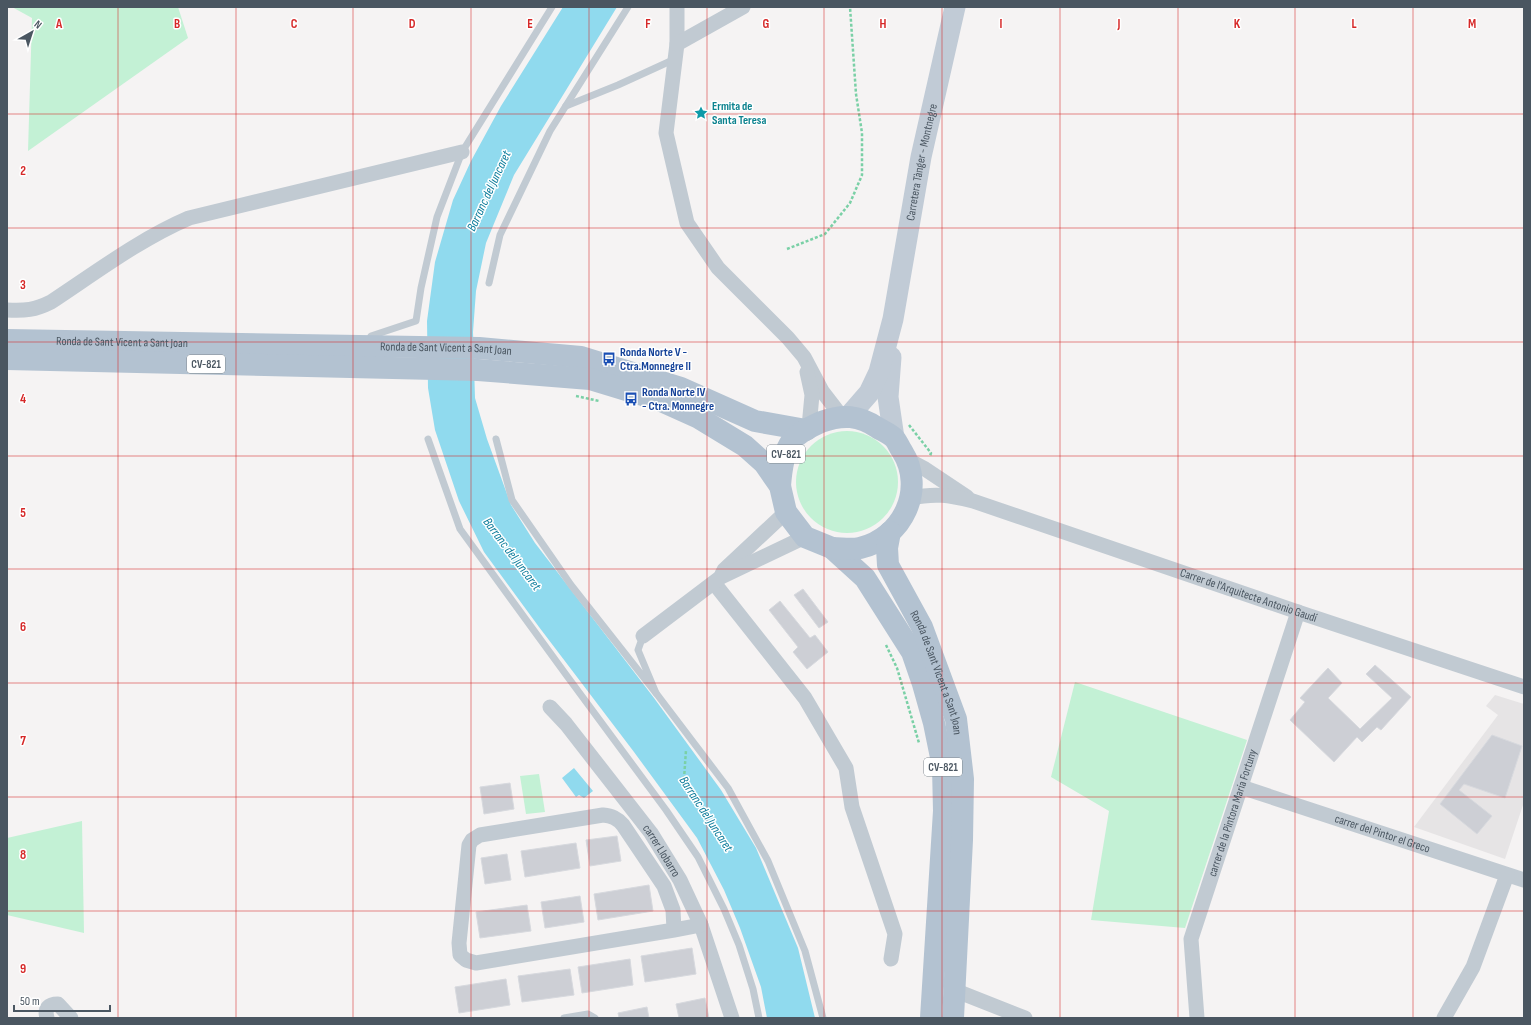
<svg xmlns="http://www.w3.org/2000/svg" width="1531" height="1025" font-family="'Sofia Sans Condensed',sans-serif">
<rect width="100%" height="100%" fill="#f5f3f3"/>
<polygon fill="#e6e4e5" points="1495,695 1524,704 1524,802 1505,859 1414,827 1498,715 1486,706"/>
<g fill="#c3f1d5">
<polygon points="12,7 178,7 188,38 28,151 32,18"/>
<circle cx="847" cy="482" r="51"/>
<polygon points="1075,682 1247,740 1185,928 1091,920 1109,811 1051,777"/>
<polygon points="539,774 545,812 526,814 520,776"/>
<polygon points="82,821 84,933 7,915 7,838"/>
</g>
<g fill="#90daee">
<polygon points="563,7 617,7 514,175 486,243 476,291 473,332 475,398 487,439 511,505 535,543 654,698 721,790 756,848 798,948 815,1018 767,1018 761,987 740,928 724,890 697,838 634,752 539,627 484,552 459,501 435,430 428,388 427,321 435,262 453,200 471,161 501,106"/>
<polygon points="574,768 593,791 584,798 579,795 576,797 562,778"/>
</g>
<g fill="#cdcfd5" stroke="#d7d9de">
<polygon points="803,589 828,622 819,628 794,595"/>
<polygon points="780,601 810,638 815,635 828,652 807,669 793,652 798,647 769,610"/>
<polygon points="1375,665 1411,697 1381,730 1377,727 1362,742 1357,737 1334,762 1290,720 1305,702 1300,698 1328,668 1342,683 1328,698 1360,729 1392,698 1366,674"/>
<polygon points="1492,735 1522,746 1505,798 1464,784 1459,790 1492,816 1477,834 1440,804"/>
<polygon points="510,783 514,809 484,814 480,787"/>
<polygon points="617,836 621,861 590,866 586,840"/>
<polygon points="576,843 580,868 525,877 521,851"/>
<polygon points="507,854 511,880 485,884 481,858"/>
<polygon points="649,885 653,911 598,920 594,894"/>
<polygon points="580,896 584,922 545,928 541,902"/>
<polygon points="527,905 531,931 480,938 476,912"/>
<polygon points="692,948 696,974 645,982 641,956"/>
<polygon points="630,959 633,985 582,993 578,967"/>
<polygon points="570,969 574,995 522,1002 518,976"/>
<polygon points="506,979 510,1005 459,1013 455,987"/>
<polygon points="705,998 709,1018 679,1018 676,1004"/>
<polygon points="647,1007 649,1018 619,1018 618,1013"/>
</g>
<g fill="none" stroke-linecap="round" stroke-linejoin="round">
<g stroke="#7ad0a6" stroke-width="2.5" stroke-dasharray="3 2" stroke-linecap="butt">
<polyline points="787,249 825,234 850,203 862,175 862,133 856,94 850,7"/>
<polyline points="576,396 599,401"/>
<polyline points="909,425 931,453 930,456"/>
<polyline points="886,645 897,668 919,743"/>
<polyline points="684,779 686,750"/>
</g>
<g stroke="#c1cad2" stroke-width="7">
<polyline points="566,106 618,85 675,59"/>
<polyline points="489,283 500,235 550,131 628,7"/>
<polyline points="371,336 416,321 421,288 437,217 462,152 552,7"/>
<polyline points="428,439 460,529 567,676 666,810 698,857 724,909 739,945 753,989 759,1018"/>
<polyline points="496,439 512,500 571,585 656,693 638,650 643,636"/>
<polyline points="656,693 728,788 768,861 805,951 823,1018"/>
<polyline points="564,1018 588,1014 595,1018"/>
</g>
<g stroke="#c1cad2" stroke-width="15">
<polyline points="677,7 677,44 666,133 687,223 718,268 788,338 804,357 822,391 842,417"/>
<polyline points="677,44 743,7"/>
<path d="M7 310C25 311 35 310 51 302 95 273 140 239 189 218L462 152"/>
<polyline points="807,372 812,395 809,427"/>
<polyline points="908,460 925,469 967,497"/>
<path id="s1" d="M910 498C936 493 948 495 973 501L1298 612 1524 687"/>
<polyline points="722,574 724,570 786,512"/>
<polyline points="714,583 805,698 846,768 852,807 895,934 891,959"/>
<polyline points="643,636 721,577 805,537"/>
<path id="s2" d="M550 707 566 724 651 833 680 880 701 925 732 1018"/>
<path id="s3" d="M1241 787 1524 880"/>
<path d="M674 930 673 910 664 886 623 825C617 818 612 816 603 815L480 835 472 840 469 845 459 943 460 955 466 960 476 963 674 930 701 925"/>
<polyline points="954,990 1025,1018"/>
<path d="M47 1018C44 1008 49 1004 58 1004L71 1018"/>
<path id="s4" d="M1197 1018 1191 939 1298 612"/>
<polyline points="1444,1018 1473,967 1507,875"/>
</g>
<g stroke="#c1cbd6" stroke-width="21">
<polyline points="891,357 888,397 894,438"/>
<path id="s5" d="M849 416 869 393 879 372 893 319 921 157 955 7"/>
</g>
<g stroke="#b3c2d1" stroke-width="22">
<path id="s6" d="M7 340 479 348 581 357 681 388 755 421 806 430"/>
<polyline points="7,359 478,370 590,379 659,400 699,418 745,446 764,463 780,486 786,512 805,537 832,548 865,578 912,652 923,684 934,723 943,767 944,811 931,1018"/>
<path d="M780 486C781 473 783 453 791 442 797 434 812 426 821 422 843 414 859 415 878 428 883 431 890 434 894 438 897 441 899 447 902 451 926 489 903 538 860 548 851 550 841 548 832 548"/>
<path id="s7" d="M890 532 887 548 888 565 922 627 956 719 963 779 962 840 953 1018"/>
</g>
</g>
<path fill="none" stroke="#d62828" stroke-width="1" stroke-opacity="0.55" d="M118 7V1018M236 7V1018M353 7V1018M471 7V1018M589 7V1018M707 7V1018M824 7V1018M942 7V1018M1060 7V1018M1178 7V1018M1295 7V1018M1413 7V1018M7 114H1524M7 228H1524M7 342H1524M7 456H1524M7 569H1524M7 683H1524M7 797H1524M7 911H1524"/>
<defs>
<g id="sight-bare" transform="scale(1.08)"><path d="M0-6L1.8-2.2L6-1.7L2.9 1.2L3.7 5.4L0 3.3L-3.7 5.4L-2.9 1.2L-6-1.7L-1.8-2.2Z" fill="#0f9aa8" stroke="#fff" stroke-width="2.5" paint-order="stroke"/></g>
<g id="bus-bare" transform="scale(1.08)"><path d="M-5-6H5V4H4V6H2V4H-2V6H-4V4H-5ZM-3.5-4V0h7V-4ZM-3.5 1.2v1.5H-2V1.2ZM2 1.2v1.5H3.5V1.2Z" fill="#1a4fb4" stroke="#fff" stroke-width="2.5" paint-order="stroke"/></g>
</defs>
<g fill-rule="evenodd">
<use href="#sight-bare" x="701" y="113"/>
<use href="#bus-bare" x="609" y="359"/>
<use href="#bus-bare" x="631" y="399"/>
</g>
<g text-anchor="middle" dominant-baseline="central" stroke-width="3" stroke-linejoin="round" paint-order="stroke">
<g fill="#fff" stroke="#808990" stroke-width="1">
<rect x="187" y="355" width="38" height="18" rx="3"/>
<rect x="767" y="445" width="38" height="18" rx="3"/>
<rect x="924" y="758" width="38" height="18" rx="3"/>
</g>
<g font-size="11" font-weight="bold" fill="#4a5661">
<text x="206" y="364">CV-821</text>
<text x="786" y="454">CV-821</text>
<text x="943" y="767">CV-821</text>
</g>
<g font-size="12" font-weight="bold" fill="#0d838f" stroke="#fff" text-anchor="start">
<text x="712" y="106">Ermita de<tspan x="712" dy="14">Santa Teresa</tspan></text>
</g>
<g font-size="12" fill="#4a5661" stroke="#fff">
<text stroke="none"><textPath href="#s5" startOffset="268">Carretera Tànger - Montnegre</textPath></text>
<text stroke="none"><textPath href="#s6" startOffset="115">Ronda de Sant Vicent a Sant Joan</textPath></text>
<text stroke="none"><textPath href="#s6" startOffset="439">Ronda de Sant Vicent a Sant Joan</textPath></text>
<text stroke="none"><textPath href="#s1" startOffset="355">Carrer de l'Arquitecte Antonio Gaudí</textPath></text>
<text stroke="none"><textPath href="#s7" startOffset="152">Ronda de Sant Vicent a Sant Joan</textPath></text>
<text stroke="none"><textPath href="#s4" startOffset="212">carrer de la Pintora María Fortuny</textPath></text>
<text stroke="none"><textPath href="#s3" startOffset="149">carrer del Pintor el Greco</textPath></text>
<text stroke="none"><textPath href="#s2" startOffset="182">carrer Llobarro</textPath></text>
</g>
<g font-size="12" font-weight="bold" fill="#164399" stroke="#fff" text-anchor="start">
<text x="620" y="352">Ronda Norte V -<tspan x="620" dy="14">Ctra.Monnegre II</tspan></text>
<text x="642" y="392">Ronda Norte IV<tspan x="642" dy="14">- Ctra. Monnegre</tspan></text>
</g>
<g font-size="13" font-style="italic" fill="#0c7c9b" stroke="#fff">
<text transform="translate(489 191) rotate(-65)">Barranc del Juncaret</text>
<text transform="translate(512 554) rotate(53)">Barranc del Juncaret</text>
<text transform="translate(706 814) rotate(57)">Barranc del Juncaret</text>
</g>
</g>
<g font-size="13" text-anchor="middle" font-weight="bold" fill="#d62828" stroke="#fff" stroke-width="3" stroke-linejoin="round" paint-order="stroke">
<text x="59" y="28">A</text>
<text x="177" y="28">B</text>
<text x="294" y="28">C</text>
<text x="412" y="28">D</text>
<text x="530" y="28">E</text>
<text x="648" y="28">F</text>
<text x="766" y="28">G</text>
<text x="883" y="28">H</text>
<text x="1001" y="28">I</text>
<text x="1119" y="28">J</text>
<text x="1237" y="28">K</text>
<text x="1354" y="28">L</text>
<text x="1472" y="28">M</text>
<text x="23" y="175">2</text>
<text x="23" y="289">3</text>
<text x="23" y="403">4</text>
<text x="23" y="517">5</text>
<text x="23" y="631">6</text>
<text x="23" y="745">7</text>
<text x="23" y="859">8</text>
<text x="23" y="973">9</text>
</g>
<rect width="1531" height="1025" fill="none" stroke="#4a5661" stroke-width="16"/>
<g transform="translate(32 32) rotate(39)" stroke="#ffffff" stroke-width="3" paint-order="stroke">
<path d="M0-3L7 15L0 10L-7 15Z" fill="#4a5661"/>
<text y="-6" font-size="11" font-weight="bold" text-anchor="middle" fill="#4a5661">N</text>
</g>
<path d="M14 1005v6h96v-6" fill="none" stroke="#4a5661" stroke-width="2"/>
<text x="20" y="1005" font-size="12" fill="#4a5661" stroke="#ffffff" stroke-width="3" paint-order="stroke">50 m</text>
</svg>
